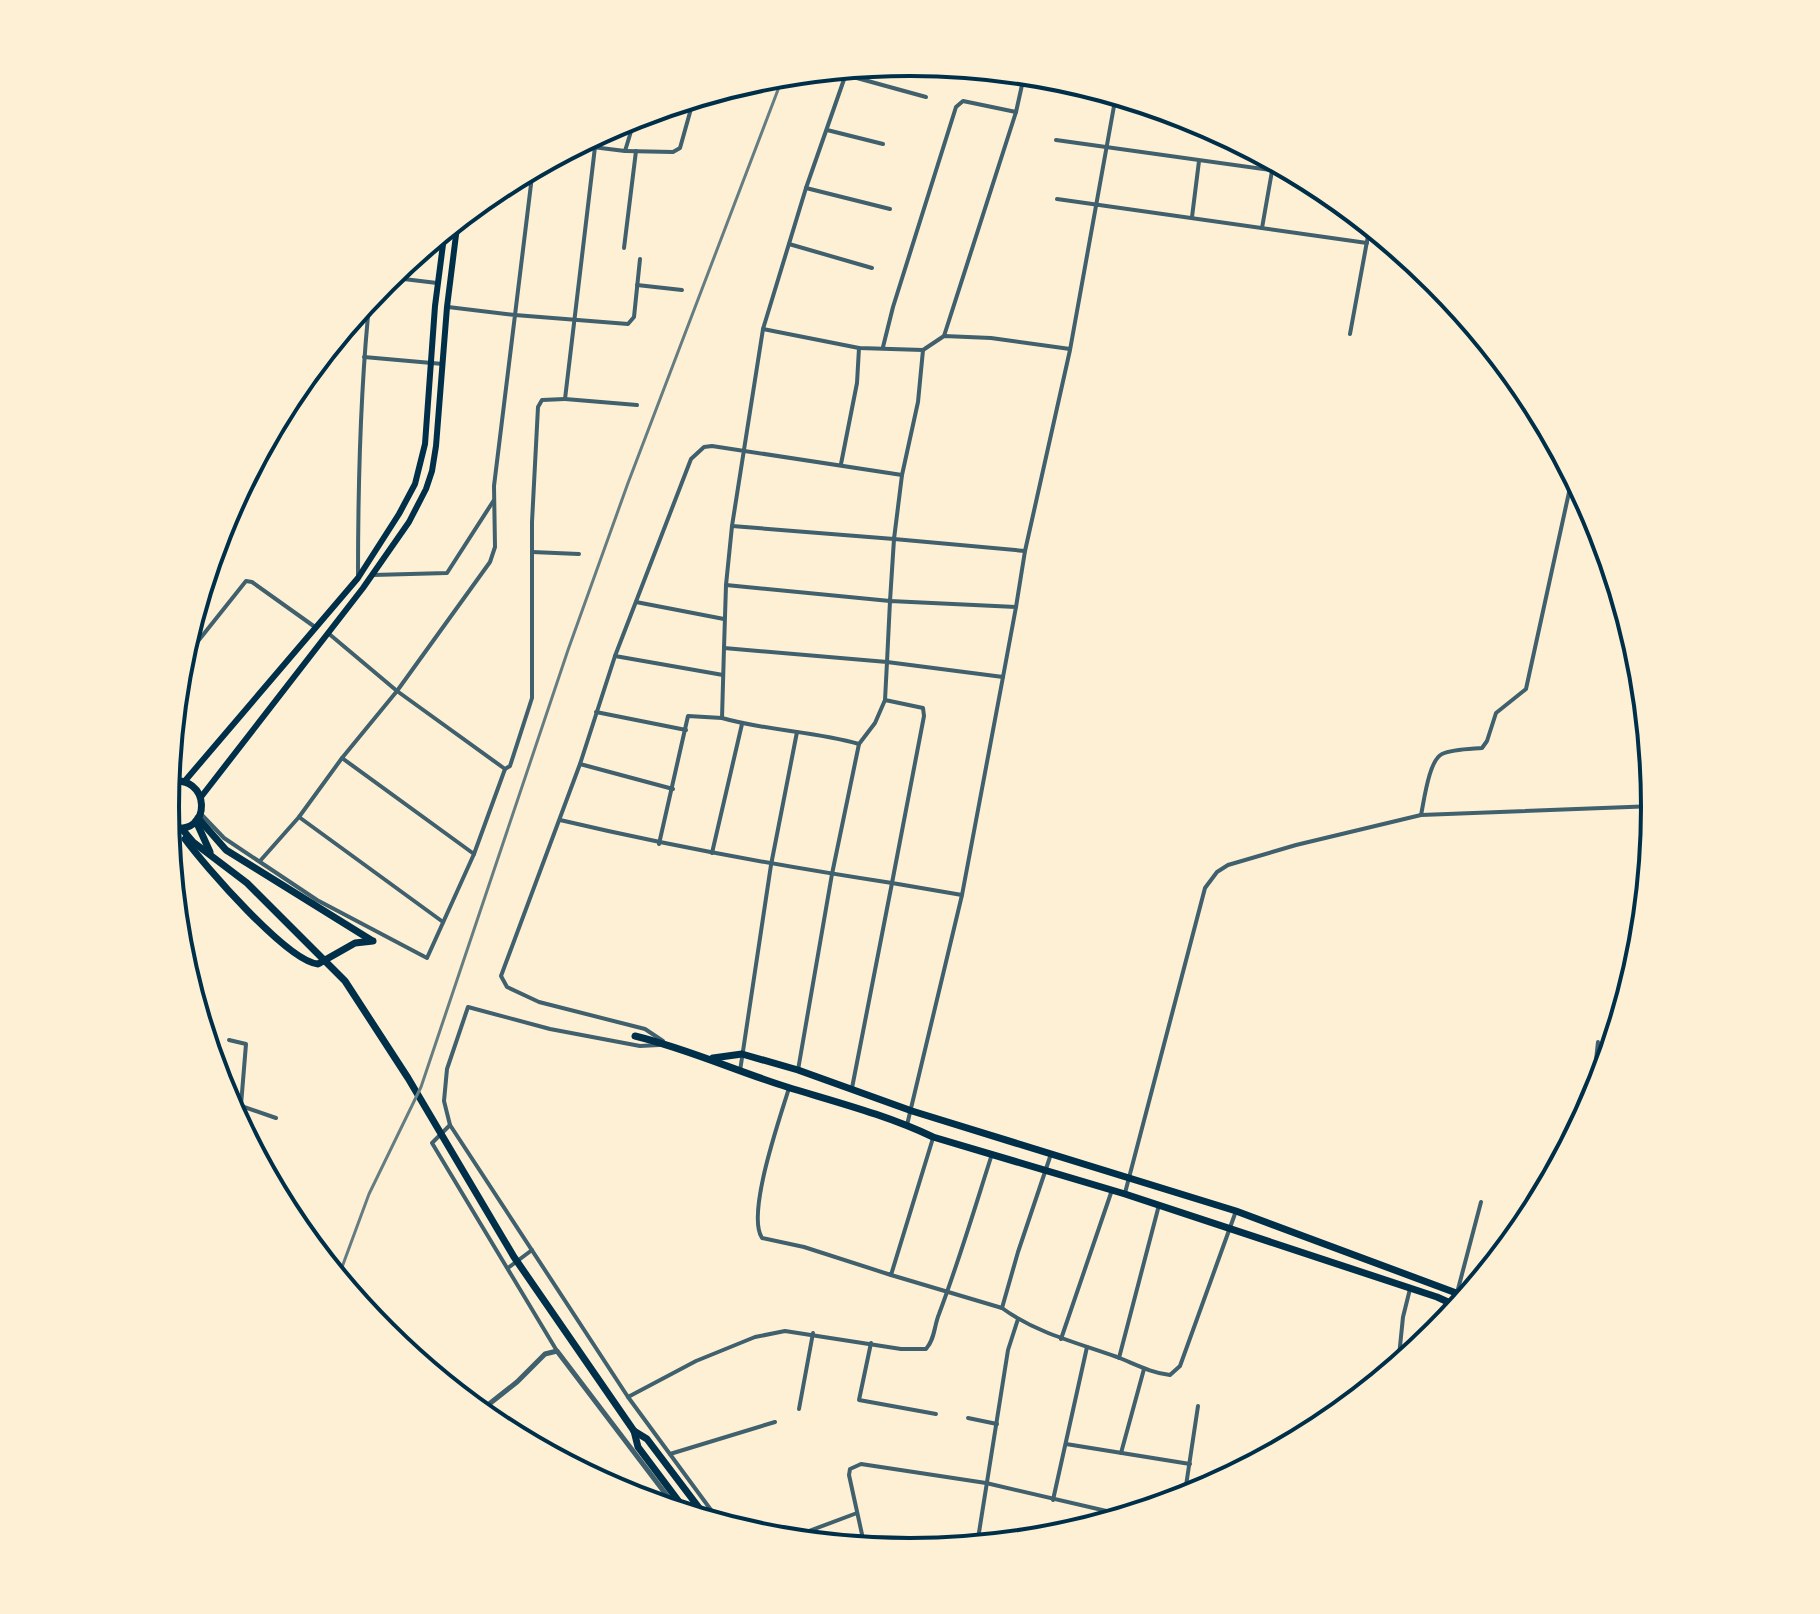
<svg xmlns="http://www.w3.org/2000/svg" width="1820" height="1614" font-family="Georgia,serif">
<rect width="100%" height="100%" fill="#fdf0d5"/>
<g fill="none" stroke-linecap="round" stroke-linejoin="round">
<g stroke="#3f606c" stroke-width="4">
<polyline points="1006,71 1077,83"/>
<polyline points="846,75 926,97"/>
<polyline points="827,130 883,144"/>
<polyline points="1056,140 1299,174"/>
<polyline points="576,145 625,151 636,115"/>
<polyline points="595,147 565,399 637,405"/>
<polyline points="625,151 673,152 680,148 694,98"/>
<polyline points="533,168 515,315 628,324 634,317 640,259"/>
<polyline points="806,188 890,209"/>
<polyline points="1057,199 1367,243"/>
<polyline points="1192,217 1199,161"/>
<polyline points="1262,228 1272,171"/>
<polyline points="789,244 872,268"/>
<polyline points="624,248 636,151"/>
<polyline points="387,277 437,283"/>
<polyline points="637,285 682,290"/>
<polyline points="763,329 859,348 923,350 944,336 991,338 1070,349"/>
<polyline points="1350,334 1370,225"/>
<polyline points="944,336 1016,112 1024,76"/>
<polyline points="883,347 893,307 956,107 963,101 1016,112"/>
<polyline points="364,357 443,364"/>
<polyline points="841,464 857,383 859,348"/>
<polyline points="902,475 918,402 923,350"/>
<polyline points="732,526 726,585 890,601 894,539 1025,551"/>
<polyline points="532,552 579,554"/>
<path d="M358 575C358 482 360 389 370 296"/>
<polyline points="373,575 447,573 494,500"/>
<polyline points="726,585 724,648 887,662 885,700"/>
<polygon points="890,601 1016,607 1003,677 887,662"/>
<polyline points="636,602 724,619"/>
<polyline points="1016,607 1025,551 1070,350 1116,95"/>
<polyline points="328,633 397,691 490,562 495,547 494,486 515,315 448,307"/>
<path d="M724 648 722 718C767 731 814 731 859 744L875 723 885 700 923 708 924 716 892 883 962 895 1003 677"/>
<polyline points="615,656 723,675"/>
<polyline points="179,665 246,581 252,582 315,627"/>
<polyline points="596,712 686,730"/>
<polyline points="342,758 299,817 443,922"/>
<polyline points="580,764 673,789"/>
<polyline points="201,814 224,838 317,900 427,958 474,854 505,769 510,766 532,698 532,522 538,407 542,400 565,399"/>
<path d="M1421 815C1424 801 1429 760 1442 754 1453 749 1470 749 1482 748L1487 741 1496 713 1526 689 1573 474"/>
<path d="M560 820C670 846 780 866 892 883L852 1088"/>
<polyline points="659,844 688,716 722,718"/>
<polyline points="712,853 742,724"/>
<polyline points="474,854 342,758 397,691 505,769"/>
<polyline points="260,861 299,817"/>
<polyline points="229,1040 246,1044 241,1105"/>
<polyline points="663,1041 645,1029 539,1002 507,987 501,976 580,764 615,656 691,459 704,447 712,446 902,475 894,539 732,526 763,329 806,188 848,68"/>
<polyline points="798,1070 832,874 859,744"/>
<polyline points="740,1071 771,865 797,732"/>
<path d="M789 1088C780 1118 746 1214 762 1238L804 1247 891 1275 933 1138"/>
<polyline points="227,1101 276,1118"/>
<polyline points="1591,1106 1598,1042"/>
<polyline points="450,1125 444,1101 447,1069 468,1007 550,1029 640,1046 659,1045"/>
<polyline points="907,1125 962,895"/>
<polyline points="1125,1193 1205,888 1217,872 1228,865 1296,845 1421,815 1655,806"/>
<polyline points="296,1227 301,1218"/>
<polyline points="508,1268 532,1250"/>
<path d="M891 1275 1002 1308C1036 1333 1078 1343 1117 1357 1135 1364 1151 1373 1170 1375L1180 1366 1236 1211"/>
<polyline points="1457,1293 1481,1202"/>
<polyline points="1002,1308 1018,1252 1051,1154"/>
<polyline points="1061,1339 1112,1190"/>
<polyline points="871,1343 859,1400 936,1414"/>
<polyline points="557,1351 432,1143 450,1125 628,1397"/>
<polyline points="1119,1358 1159,1205"/>
<polyline points="1398,1366 1403,1317 1410,1289"/>
<polyline points="799,1409 813,1333"/>
<polyline points="968,1418 997,1424"/>
<polyline points="1066,1444 1190,1464"/>
<polyline points="1121,1453 1144,1369"/>
<polyline points="670,1454 775,1422"/>
<polyline points="1184,1499 1198,1406"/>
<polyline points="1053,1500 1087,1347"/>
<path d="M722 1525 628 1397 696 1361 755 1337 785 1331 901 1349H926C935 1339 934 1326 939 1314 959 1261 975 1207 992 1154"/>
<polyline points="785,1540 857,1513"/>
<polyline points="977,1545 1008,1350 1018,1319"/>
<polyline points="865,1548 849,1475 850,1469 861,1464 986,1483 1128,1516"/>
</g>
<polyline stroke="#3f606c" stroke-width="5" points="479,1412 517,1382 545,1354 557,1351 668,1497 679,1504"/>
<g stroke="#003049" stroke-width="6">
<polyline points="184,782 358,578 399,514 415,484 425,444 435,306 445,229"/>
<polyline points="201,797 363,588 409,522 426,489 432,471 436,446 447,307 458,219"/>
</g>
<g stroke="#003049" stroke-width="7">
<polyline points="198,818 226,850 371,940"/>
<polyline points="196,821 210,852"/>
<path d="M167 826C215 841 211 769 167 783"/>
<polyline points="182,829 193,842 247,883 345,981 408,1078 514,1257 634,1431 638,1447 689,1515"/>
<path d="M185 839C204 865 288 962 318 964L355 943 373 941"/>
<path d="M635 1036C688 1049 736 1071 787 1087 836 1102 887 1115 933 1137L1125 1194 1437 1297 1459 1307"/>
<polyline points="713,1058 742,1054 798,1070 912,1111 1236,1211 1467,1297"/>
<polyline points="634,1431 647,1439 709,1521"/>
</g>
<polyline stroke="#657d81" stroke-width="3" points="338,1278 369,1194 421,1087 568,650 628,483 784,74"/>
</g>
<path d="M0 0H1820V1614H0ZM179 807a731 731 0 1 1 1462 0a731 731 0 1 1-1462 0Z" fill="#fdf0d5" fill-rule="evenodd"/>
<path fill="none" stroke="#003049" stroke-width="4" d="M179 807a731 731 0 1 1 1462 0a731 731 0 1 1-1462 0Z"/>
</svg>
